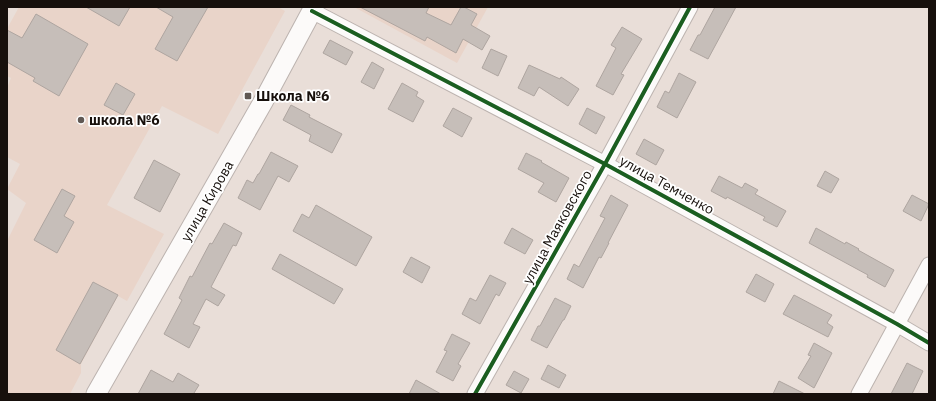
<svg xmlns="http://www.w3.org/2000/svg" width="936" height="401" font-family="'IBM Plex Sans',sans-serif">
<rect width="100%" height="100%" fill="#e9ded8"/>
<g fill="#e9d4c9">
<polygon points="19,7 278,7 285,11 218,134 162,106 107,205 164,234 127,301 118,296 81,364 81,373 70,394 7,394 7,241 26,203 7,189 20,164 7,157 7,88 11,78 7,76 7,27 8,27"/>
<polygon points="354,7 488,7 457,63"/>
</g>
<g fill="#c6beb9" stroke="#aea5a0">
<polygon points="86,7 130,7 119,26"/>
<polygon points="156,7 208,7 177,61 155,49 173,17"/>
<polygon points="360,7 429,7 426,13 451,25 461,7 464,7 477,14 471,25 490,36 482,50 463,39 456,53 427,37 425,41"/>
<polygon points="715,7 736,7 708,59 690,50 698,35 700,35"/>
<polygon points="36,14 88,44 59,96 33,81 35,78 7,62 7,30 22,38"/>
<polygon points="622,27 642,39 621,74 624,75 613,95 596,86 616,48 611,45"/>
<polygon points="330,40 353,52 346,65 323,53"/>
<polygon points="491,49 507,56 498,76 482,68"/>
<polygon points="372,62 384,69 374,89 361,82"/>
<polygon points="529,65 560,79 561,77 579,89 568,106 539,87 534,96 518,88"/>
<polygon points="679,73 696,82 677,118 657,107 665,91 669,93"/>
<polygon points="116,83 135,94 123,115 104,105"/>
<polygon points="402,83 418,92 416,96 424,101 413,122 388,109"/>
<polygon points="291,105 310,115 309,117 342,134 332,153 309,141 311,135 283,120"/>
<polygon points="453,108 472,118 462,137 443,126"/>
<polygon points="587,108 605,117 596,134 579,124"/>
<polygon points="644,139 664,150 656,165 636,154"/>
<polygon points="271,152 298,166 289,182 278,176 260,210 238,198 247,180 253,183 258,174 259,174"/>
<polygon points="526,153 542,161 541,162 569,178 556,202 538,192 544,183 518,169"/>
<polygon points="154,160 180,174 160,212 134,198"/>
<polygon points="825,171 839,179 831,193 817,186"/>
<polygon points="719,176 742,188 745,183 758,190 755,194 786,211 777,227 763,220 765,217 727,197 726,199 711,191"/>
<polygon points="62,189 75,196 64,216 74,222 57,253 34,240"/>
<polygon points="611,195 628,205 608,243 609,243 601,258 599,257 583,288 567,279 574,264 579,267 605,218 600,216"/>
<polygon points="912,195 929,204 921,221 903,211"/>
<polygon points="316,205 372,237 356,266 293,231 302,214 309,218"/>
<polygon points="224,223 242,233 236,246 233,245 211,287 225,295 218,306 206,299 193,324 200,327 189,348 164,334 182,300 179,298 190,276 192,277 210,243 212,244"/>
<polygon points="512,228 533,240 525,254 504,243"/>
<polygon points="816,228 845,244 846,242 859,249 858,250 894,270 885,287 867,277 868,275 809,243"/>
<polygon points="280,254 343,289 334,304 272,269"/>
<polygon points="411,257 430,267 422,283 403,272"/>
<polygon points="756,274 774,284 765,302 746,292"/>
<polygon points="490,275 506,283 499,296 496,294 480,324 462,314 470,298 476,301"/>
<polygon points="93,282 118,295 80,364 56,350"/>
<polygon points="794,295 832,315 827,323 833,327 828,337 783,314"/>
<polygon points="555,298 571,306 564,320 563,320 547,348 531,340 538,326 540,326"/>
<polygon points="452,334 470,343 458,364 461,366 453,381 436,372 447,351 444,350"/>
<polygon points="814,343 832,353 814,388 798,378 811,356 808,355"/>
<polygon points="907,363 923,371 912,394 891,394"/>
<polygon points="548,365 566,375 559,388 541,379"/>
<polygon points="151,370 173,382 178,373 199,385 194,393 195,394 138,394"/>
<polygon points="514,371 529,379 521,393 506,385"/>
<polygon points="416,380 441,394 409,394"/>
<polygon points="779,381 805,394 773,394"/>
</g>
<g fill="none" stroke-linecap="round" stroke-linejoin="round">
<g stroke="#bcb3af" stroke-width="17">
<g id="minor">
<polyline points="312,11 605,164 897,324 929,343"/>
<polyline points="475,394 605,164 690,7"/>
<polyline points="859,394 929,265"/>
</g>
</g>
<g stroke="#bcb3af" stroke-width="21">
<polyline id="major" points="96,394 263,102 314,7"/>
</g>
<use href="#minor" stroke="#fcfaf9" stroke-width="15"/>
<use href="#major" stroke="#fcfaf9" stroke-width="19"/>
<g stroke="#fff" stroke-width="6">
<g id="cycleway">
<polyline points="312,11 605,164 897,324 929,343"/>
<polyline points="475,394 605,164 690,7"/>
</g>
</g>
<use href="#cycleway" stroke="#1b5e20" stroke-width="4"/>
</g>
<g fill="#605853" stroke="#fff" stroke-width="1.5">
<rect x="244" y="92" width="8" height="8" rx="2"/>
<circle cx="81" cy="120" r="4"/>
</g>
<g text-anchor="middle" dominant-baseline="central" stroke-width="3.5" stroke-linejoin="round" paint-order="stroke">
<g font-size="14" font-weight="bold" fill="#17100c" stroke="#fff" text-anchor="start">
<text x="256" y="96">Школа №6</text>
<text x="89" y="120">школа №6</text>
</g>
<g font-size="14" fill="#17100c" stroke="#fff">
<text transform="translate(667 185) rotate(29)">улица Темченко</text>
<text transform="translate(207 201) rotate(-60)">улица Кирова</text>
<text transform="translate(557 227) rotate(-61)">улица Маяковского</text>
</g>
</g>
<rect width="936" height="401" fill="none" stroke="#17100c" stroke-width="16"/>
</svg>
